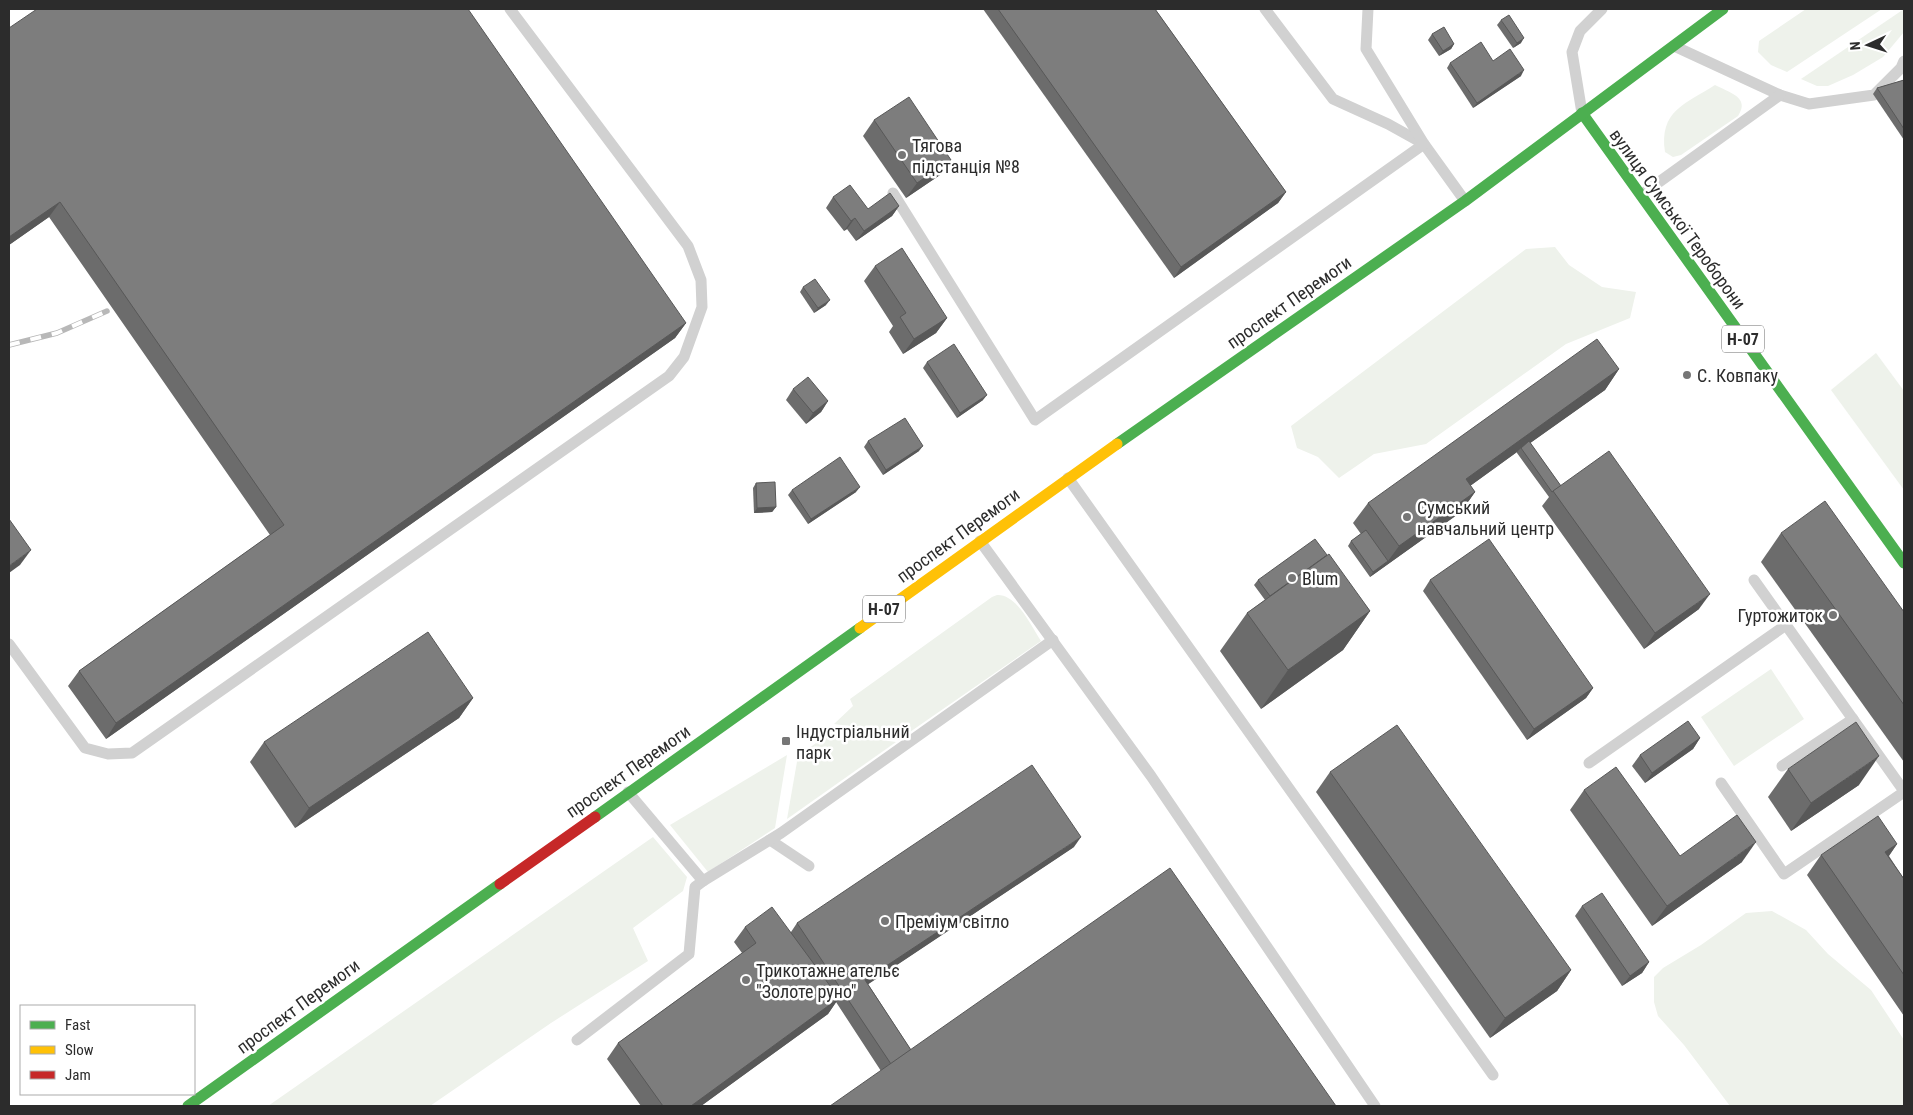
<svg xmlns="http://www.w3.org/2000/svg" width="1913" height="1115" font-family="'Roboto Condensed',sans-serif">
<rect width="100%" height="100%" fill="#fff"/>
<g fill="#eef2eb">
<polygon points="1806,9 1882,9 1787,72 1771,65 1758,52 1759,41"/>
<polygon points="1904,9 1904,32 1883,57 1853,75 1828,86 1817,86 1801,79"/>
<path d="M1715 85C1728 92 1751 97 1738 116L1681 155 1673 157 1665 152C1659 111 1685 104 1715 85Z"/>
<polygon points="1555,247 1569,265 1602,287 1636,292 1630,318 1566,344 1426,444 1374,454 1339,478 1318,457 1297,448 1291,426 1526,249"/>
<polygon points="1876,353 1904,391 1904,490 1831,390"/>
<path d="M997 595C1017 594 1031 626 1041 641L907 734 834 724 853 706 850 699 992 597Z"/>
<polygon points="1771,669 1804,719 1734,766 1701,717"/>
<polygon points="830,733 896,742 787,819 798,756"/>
<polygon points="787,755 775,828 708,872 670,825"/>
<polygon points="653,837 687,877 683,891 633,928 648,961 551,1023 430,1106 268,1106"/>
<polygon points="1772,911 1806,930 1828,954 1871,990 1904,1040 1904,1106 1730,1106 1684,1045 1658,1016 1654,1002 1654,977 1663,968 1701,945 1746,913"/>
</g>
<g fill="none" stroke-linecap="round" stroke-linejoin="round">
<g stroke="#d1d1d1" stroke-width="11">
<polyline points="1265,9 1333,99 1388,124 1424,144 1465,201"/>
<polyline points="1674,46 1780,95 1809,104 1874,95 1901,68 1904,61"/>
<polyline points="1582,113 1572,52 1580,31 1602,9"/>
<polyline points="893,193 1035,420 1424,144 1366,49 1368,9"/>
<polyline points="1641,195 1780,95"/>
<polyline points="1068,478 1493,1075"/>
<polyline points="980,541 1151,776 1375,1106"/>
<polyline points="1754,580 1904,791"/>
<polyline points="9,644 85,748 108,754 132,753 669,376 684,357 702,307 701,280 688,246 510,9"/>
<polyline points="1589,763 1786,625"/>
<polyline points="1782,766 1853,719"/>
<polyline points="1721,783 1784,874 1904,792"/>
<polyline points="770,840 809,866"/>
<polyline points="703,881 781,833 1053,640"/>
<polyline points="577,1040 689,954 695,887 703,881 628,792"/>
</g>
<g stroke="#4caf50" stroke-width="11">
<polyline points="1582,113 1904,563"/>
<polyline points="1117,444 1465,201 1723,9"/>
<polyline points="595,817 860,628"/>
<polyline points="188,1106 500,884"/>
</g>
<polyline stroke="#ffc107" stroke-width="11" points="860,628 1117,444"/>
<polyline stroke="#c62828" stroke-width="11" points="500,884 595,817"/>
<g stroke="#b8b8b8" stroke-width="5.5">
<polyline id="rail" points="9,345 57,333 107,311"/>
</g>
<use href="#rail" stroke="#fff" stroke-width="4" stroke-dasharray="11" stroke-linecap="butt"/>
</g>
<g fill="#6c6c6c">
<polygon points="983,9 1155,9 1286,192 1278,203 1174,278"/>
<polygon points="1501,20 1521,43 1513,48 1497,25"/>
<polygon points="9,28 686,323 675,338 106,739 68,686 79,671 270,535 49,217 9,245"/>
<polygon points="1432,34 1454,44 1451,49 1439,56 1428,40"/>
<polygon points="1493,61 1521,76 1473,108 1447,68 1450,63"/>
<polygon points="1904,80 1904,140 1873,94 1877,88"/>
<polygon points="874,120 940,175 906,198 863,136"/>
<polygon points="833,197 868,209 899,206 892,216 856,241 847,229 844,231 826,208"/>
<polygon points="875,266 947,318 936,333 903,354 889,332 893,326 864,281"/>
<polygon points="803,287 826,305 814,313 800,292"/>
<polygon points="927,362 983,400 957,418 923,368"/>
<polygon points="1619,369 1605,390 1530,443 1561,486 1699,609 1644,649 1542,506 1549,497 1517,453 1517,452 1470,486 1475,492 1461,512 1370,577 1348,546 1351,541 1361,534 1353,523 1368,503"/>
<polygon points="793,389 828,401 821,412 806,424 786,400"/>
<polygon points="868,441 919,451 883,475 864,447"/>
<polygon points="756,483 776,507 772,512 754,513 753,488"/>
<polygon points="792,490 856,492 808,524 788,495"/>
<polygon points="1781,533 1904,612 1904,762 1761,562"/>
<polygon points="1327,555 1370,611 1343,650 1261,709 1220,651 1247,613 1265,600 1254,585 1258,580"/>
<polygon points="1430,580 1593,688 1586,698 1527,740 1423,591"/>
<polygon points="473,698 459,718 295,828 250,762 264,742"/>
<polygon points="1700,738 1693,749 1645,783 1632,766 1640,755"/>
<polygon points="1788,769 1859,785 1791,831 1768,797"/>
<polygon points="1330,772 1571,970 1557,991 1490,1038 1316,792"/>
<polygon points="1584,790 1680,856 1742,862 1652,926 1570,810"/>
<polygon points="1897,844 1889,856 1904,879 1904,1016 1807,875 1821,855"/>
<polygon points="1074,847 868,984 911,1050 881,1071 836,1002 828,1014 701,1106 641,1106 607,1059 618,1043 742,953 734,942 745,927 791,932 797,923"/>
<polygon points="1582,906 1649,962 1642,973 1622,986 1575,916"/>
</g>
<g fill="#585858">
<polygon points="1524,38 1521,43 1513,48 1517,43"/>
<polygon points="1454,44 1451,49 1439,56 1443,51"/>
<polygon points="1524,70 1521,76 1473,108 1477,103"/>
<polygon points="951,160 940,175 906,198 917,183"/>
<polygon points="1286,192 1278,203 1174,278 1181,267"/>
<polygon points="60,202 49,217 9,245 9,237"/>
<polygon points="899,206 892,216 856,241 864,231"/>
<polygon points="855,218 847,229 844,231 851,221"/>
<polygon points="830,300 826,305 814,313 818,308"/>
<polygon points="947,318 936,333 903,354 914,339"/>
<polygon points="686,323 675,338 106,739 116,723"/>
<polygon points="1619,369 1605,390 1522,449 1521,448 1517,452 1452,499 1466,479"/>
<polygon points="987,395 983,400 957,418 960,413"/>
<polygon points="828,401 821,412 806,424 813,413"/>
<polygon points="923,446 919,451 883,475 886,470"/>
<polygon points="860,487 856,492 808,524 811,519"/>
<polygon points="1475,492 1461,512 1370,577 1373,572 1388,561 1399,546"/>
<polygon points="776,507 772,512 754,513 757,508"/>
<polygon points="31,550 20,565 9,573 9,566"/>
<polygon points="1710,594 1699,609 1644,649 1655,633"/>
<polygon points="1370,611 1343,650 1261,709 1288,670"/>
<polygon points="1593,688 1586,698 1527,740 1534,729"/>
<polygon points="473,698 459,718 295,828 309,808"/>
<polygon points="1700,738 1693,749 1645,783 1652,773"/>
<polygon points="1879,756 1859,785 1791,831 1811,803"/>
<polygon points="1081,837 1074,847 858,991 865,980"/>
<polygon points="1756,842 1742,862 1652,926 1667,906"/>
<polygon points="1897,844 1883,864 1885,852"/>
<polygon points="1649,962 1642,973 1622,986 1630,976"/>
<polygon points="1571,970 1557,991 1490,1038 1505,1018"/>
<polygon points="839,998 828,1014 701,1106 691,1106"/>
</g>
<g fill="#7d7d7d" stroke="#585858">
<polygon points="37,9 468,9 686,323 116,723 79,671 284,525 60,202 9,237 9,28"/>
<polygon points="998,9 1155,9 1286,192 1181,267"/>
<polygon points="1509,15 1524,38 1517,43 1501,20"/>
<polygon points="1444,27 1454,44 1443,51 1432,34"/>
<polygon points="1481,42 1493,61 1510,49 1524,70 1477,103 1450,63"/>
<polygon points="1904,80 1904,129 1877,88"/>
<polygon points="909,97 951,160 917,183 874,120"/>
<polygon points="850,185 868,209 890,193 899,206 864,231 855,218 851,221 833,197"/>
<polygon points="902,248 947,318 914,339 900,317 906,313 875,266"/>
<polygon points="815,279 830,300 818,308 803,287"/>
<polygon points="1597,339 1619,369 1466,479 1475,492 1399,546 1368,503"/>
<polygon points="954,344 987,395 960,413 927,362"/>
<polygon points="808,377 828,401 813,413 793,389"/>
<polygon points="905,418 923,446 886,470 868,441"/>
<polygon points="1529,441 1561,486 1552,492 1521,448"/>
<polygon points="1609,451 1710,594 1655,633 1553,491"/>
<polygon points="840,457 860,487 811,519 792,490"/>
<polygon points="775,482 776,507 757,508 756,483"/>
<polygon points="1825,501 1904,612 1904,705 1781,533"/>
<polygon points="9,519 31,550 9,566"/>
<polygon points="1366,530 1388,561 1373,572 1351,541"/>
<polygon points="1315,539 1327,555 1270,596 1258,580"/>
<polygon points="1489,539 1593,688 1534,729 1430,580"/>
<polygon points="1329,554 1370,611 1288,670 1247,613"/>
<polygon points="428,632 473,698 309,808 264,742"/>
<polygon points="1688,721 1700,738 1652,773 1640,755"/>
<polygon points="1856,722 1879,756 1811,803 1788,769"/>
<polygon points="1397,725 1571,970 1505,1018 1330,772"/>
<polygon points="1032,765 1081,837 865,980 911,1050 891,1064 797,923"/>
<polygon points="1616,767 1680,856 1737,815 1756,842 1667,906 1584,790"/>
<polygon points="1878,816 1897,844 1885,852 1904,879 1904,975 1821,855"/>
<polygon points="1170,868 1336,1106 830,1106"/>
<polygon points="1602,893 1649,962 1630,976 1582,906"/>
<polygon points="772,907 839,998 691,1106 663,1106 618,1043 756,943 745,927"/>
</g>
<g fill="#767676" stroke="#fff" stroke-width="2">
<circle cx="902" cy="155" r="5"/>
<circle cx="1687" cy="375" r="5"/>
<circle cx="1407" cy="517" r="5"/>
<circle cx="1292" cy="578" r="5"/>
<circle cx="1833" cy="615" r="5"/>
<rect x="781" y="736" width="10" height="10" rx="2.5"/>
<circle cx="885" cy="921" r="5"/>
<circle cx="746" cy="980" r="5"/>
</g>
<g text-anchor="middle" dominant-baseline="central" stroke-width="5" stroke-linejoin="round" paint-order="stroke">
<g fill="#fff" stroke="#6b6b6b" stroke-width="1">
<rect x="1722" y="325.5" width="42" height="27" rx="4"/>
<rect x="863" y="595.5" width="42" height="27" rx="4"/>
</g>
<g font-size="16" font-weight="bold" fill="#2c2c2c">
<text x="1743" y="339">Н-07</text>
<text x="884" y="609">Н-07</text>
</g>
<g font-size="18" fill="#2c2c2c" stroke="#fff" text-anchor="start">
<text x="912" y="145">Тягова<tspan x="912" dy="21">підстанція №8</tspan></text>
<text x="1697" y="375">С. Ковпаку</text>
<text x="1417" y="507">Сумський<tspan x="1417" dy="21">навчальний центр</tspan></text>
<text x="1302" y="578">Blum</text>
<text x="1823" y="615" text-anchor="end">Гуртожиток</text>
<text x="796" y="731">Індустріальний<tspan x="796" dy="21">парк</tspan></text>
<text x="895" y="921">Преміум світло</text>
<text x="756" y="970">Трикотажне ательє<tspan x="756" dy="21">"Золоте руно"</tspan></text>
</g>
<g font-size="18" fill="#2c2c2c" stroke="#fff">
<text transform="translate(1678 219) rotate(54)">вулиця Сумської Тероборони</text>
<text transform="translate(1289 302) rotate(-35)">проспект Перемоги</text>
<text transform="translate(958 535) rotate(-36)">проспект Перемоги</text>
<text transform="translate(628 771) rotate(-35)">проспект Перемоги</text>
<text transform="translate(298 1006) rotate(-36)">проспект Перемоги</text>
</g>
</g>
<rect width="1913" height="1115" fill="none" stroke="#2c2c2c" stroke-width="20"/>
<rect x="20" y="1005" width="175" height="90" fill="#ffffff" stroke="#ababab"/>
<rect x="30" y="1021" width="25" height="8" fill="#4caf50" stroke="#ababab"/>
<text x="65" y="1030" font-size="15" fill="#2c2c2c">Fast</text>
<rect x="30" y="1046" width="25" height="8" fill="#ffc107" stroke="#ababab"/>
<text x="65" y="1055" font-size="15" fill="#2c2c2c">Slow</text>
<rect x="30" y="1071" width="25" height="8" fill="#c62828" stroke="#ababab"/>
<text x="65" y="1080" font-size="15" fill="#2c2c2c">Jam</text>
<g transform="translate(1868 45) rotate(266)" stroke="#ffffff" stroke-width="4" paint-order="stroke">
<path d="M0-4L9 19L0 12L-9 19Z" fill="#2c2c2c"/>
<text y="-8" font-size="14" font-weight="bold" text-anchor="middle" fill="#2c2c2c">N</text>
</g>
</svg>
